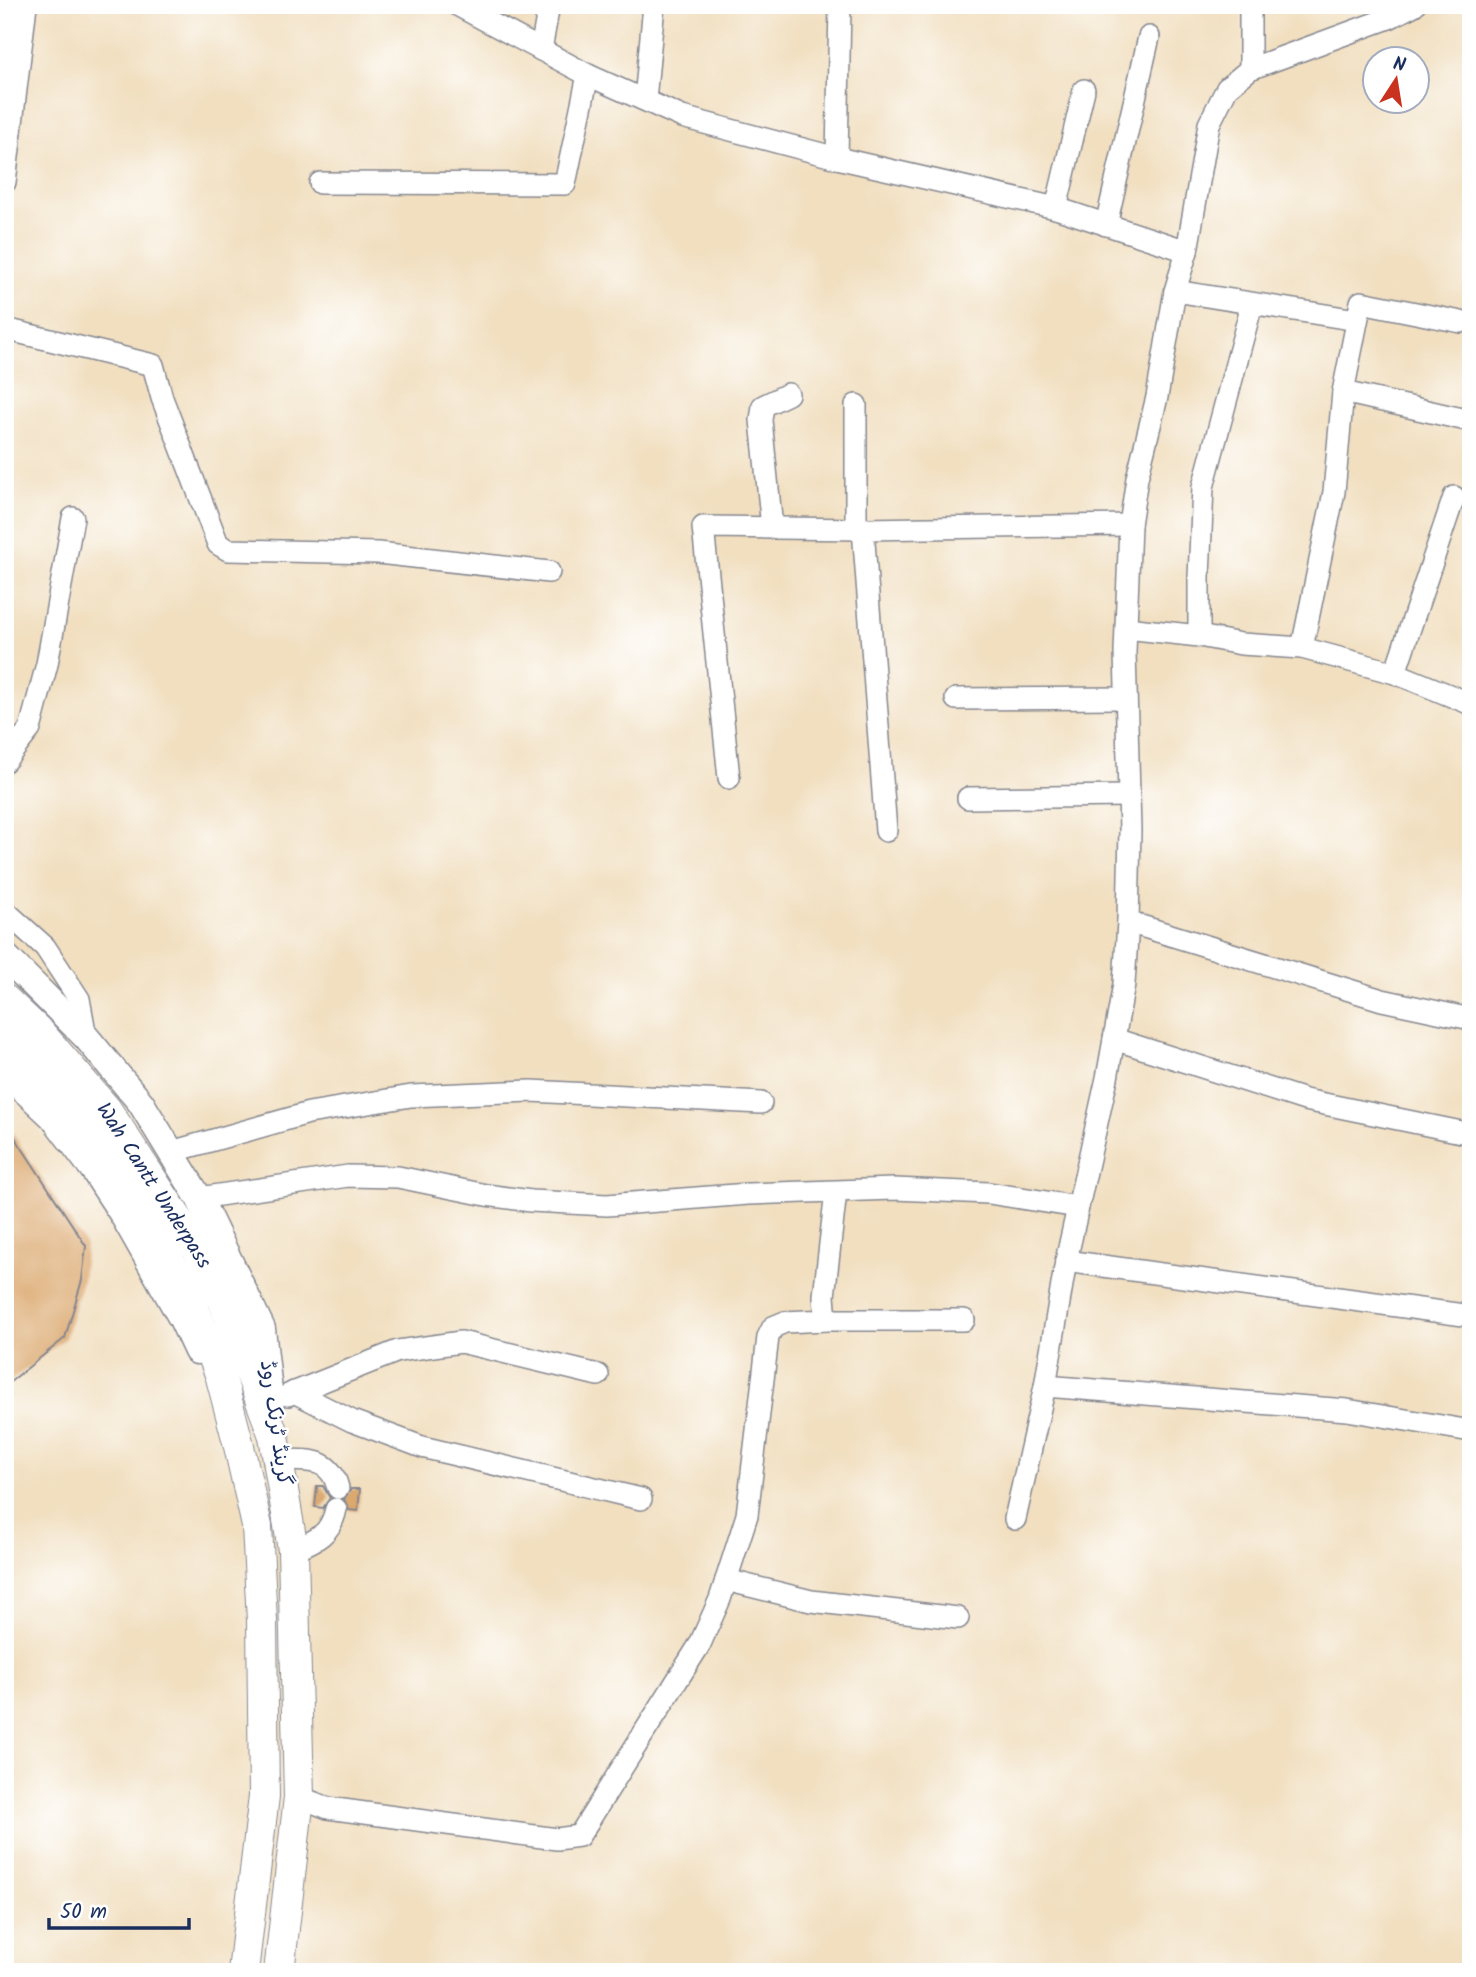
<svg xmlns="http://www.w3.org/2000/svg" width="1476" height="1977" font-family="Kalam,'Playpen Sans Arabic',sans-serif">
<rect width="100%" height="100%" fill="#fff"/>
<filter id="ink" filterUnits="userSpaceOnUse"><feTurbulence type="fractalNoise" baseFrequency=".0143" numOctaves="2"/><feDisplacementMap in="SourceGraphic" scale="14" xChannelSelector="R" yChannelSelector="G"/><feConvolveMatrix kernelMatrix="1 2 1 2 8 2 1 2 1" color-interpolation-filters="sRGB"/></filter>
<filter id="wash" filterUnits="userSpaceOnUse"><feTurbulence type="fractalNoise" baseFrequency=".00686" numOctaves="4" result="noise"/><feDisplacementMap in="SourceGraphic" scale="28" xChannelSelector="R" yChannelSelector="G"/><feGaussianBlur stdDeviation="1.57" result="paint"/><feColorMatrix in="noise" values="0 0 0 0 0 0 0 0 0 0 0 0 0 0 0 0 0 1.4 0 .05"/><feComposite in="paint" operator="in"/></filter>
<g filter="url(#wash)">
<rect width="100%" height="100%" fill="#f1dfc0"/>
<g id="blocks">
<g fill="#dba86e">
<polygon points="5,1122 86,1246 82,1280 65,1338 5,1386"/>
<polygon points="317,1486 323,1486 330,1498 323,1508 315,1507"/>
<polygon points="351,1489 360,1489 358,1511 349,1510 344,1499"/>
</g>
</g>
</g>
<g filter="url(#ink)">
<use href="#blocks" fill-opacity="0" stroke="#86878f" stroke-width="2"/>
<g fill="none" stroke-linecap="round" stroke-linejoin="round">
<g stroke="#86878f" stroke-width="24">
<g id="minor">
<polyline points="457,5 588,75 682,117 837,158 1056,208 1187,251"/>
<polyline points="541,50 549,5"/>
<polyline points="1250,69 1250,5"/>
<polyline points="645,100 654,5"/>
<polyline points="837,158 840,5"/>
<polyline points="5,182 26,5"/>
<polyline points="320,183 565,184 588,75"/>
<polyline points="1056,208 1084,90"/>
<polyline points="1106,225 1149,37"/>
<polyline points="1175,291 1357,320"/>
<polyline points="5,329 153,365 162,398 218,544 228,550 378,553 549,572"/>
<polyline points="1343,392 1471,421"/>
<polyline points="856,405 856,528"/>
<polyline points="772,528 761,420 763,406 788,394"/>
<polyline points="863,529 886,831"/>
<polyline points="1126,628 1199,636 1241,644 1302,648 1395,673 1471,704"/>
<polyline points="1199,636 1199,577 1203,487 1252,304"/>
<polyline points="1302,648 1334,492 1343,392 1361,302 1461,322"/>
<polyline points="1395,673 1454,497"/>
<polyline points="956,699 1125,698"/>
<polyline points="5,761 30,729 47,664 73,518"/>
<polyline points="729,778 703,527 863,529 1130,525"/>
<polyline points="968,798 1129,796"/>
<polyline points="5,911 45,947 79,999 86,1037"/>
<polyline points="1128,922 1382,1000 1471,1019"/>
<polyline points="1114,1039 1305,1100 1471,1134"/>
<polyline points="171,1152 309,1113 411,1096 531,1091 761,1103"/>
<polyline points="199,1198 348,1176 398,1177 486,1195 531,1201 607,1205 748,1194 894,1189 989,1193 1078,1207"/>
<polyline points="1066,1261 1471,1316"/>
<polyline points="826,1320 964,1320"/>
<polyline points="1045,1386 1347,1410 1471,1431"/>
<polyline points="294,1392 352,1421 422,1447 641,1499"/>
<polyline points="288,1395 398,1351 461,1342 598,1375"/>
<path d="M280 1460C307 1461 330 1456 338 1488"/>
<polyline points="1015,1519 1045,1386 1066,1261 1107,1078 1124,984 1128,922 1130,830 1125,652 1130,525 1137,478 1157,397 1175,291 1187,251 1209,124 1227,88 1250,69 1389,18 1414,5"/>
<path d="M293 1550C316 1541 331 1534 336 1509"/>
<polyline points="726,1580 811,1601 958,1618"/>
<polyline points="299,1797 328,1808 557,1839 579,1836 700,1644 720,1599 747,1515 768,1337 773,1327 785,1322 826,1320 824,1296 836,1192"/>
</g>
</g>
<g stroke="#86878f" stroke-width="29">
<g id="major">
<polyline points="5,956 86,1037 141,1103 199,1198 262,1329 271,1409"/>
<polyline points="5,1072 53,1117 93,1169 123,1215 182,1319 197,1351"/>
</g>
</g>
<g stroke="#86878f" stroke-width="32">
<g id="highway">
<polyline points="5,1000 41,1034 106,1109 198,1250 223,1300 274,1436 293,1550 299,1797 279,1972"/>
<polyline points="5,1034 42,1072 91,1132 140,1208 188,1293 220,1374 238,1442 257,1526 262,1621 264,1796 243,1972"/>
</g>
</g>
<use href="#minor" stroke="#fff" stroke-width="21"/>
<use href="#major" stroke="#fff" stroke-width="26"/>
<use href="#highway" stroke="#fff" stroke-width="30"/>
</g>
</g>
<g text-anchor="middle" dominant-baseline="central" stroke-width="5" stroke-linejoin="round" paint-order="stroke">
<g font-size="21" fill="#1b2f5e" stroke="#fff">
<text transform="translate(153 1186) rotate(57)">Wah Cantt Underpass</text>
<text transform="translate(275 1423) rotate(82)">گرینڈ ٹرنک روڈ</text>
</g>
</g>
<rect width="1476" height="1977" fill="none" stroke="#fff" stroke-width="28"/>
<g transform="translate(1396 80) rotate(12)"><circle r="33" fill="#ffffff" stroke="#a4acbf" stroke-width="2"/>
<path d="M0-5L12 26L0 18L-12 26Z" fill="#c8321e"/>
<text y="-10" font-size="19" font-weight="bold" text-anchor="middle" fill="#1b2f5e">N</text>
</g>
<path d="M49 1918v10h140v-10" fill="none" stroke="#1b2f5e" stroke-width="3.5"/>
<text x="60" y="1918" font-size="21" fill="#1b2f5e" stroke="#ffffff" stroke-width="5" paint-order="stroke">50 m</text>
</svg>
